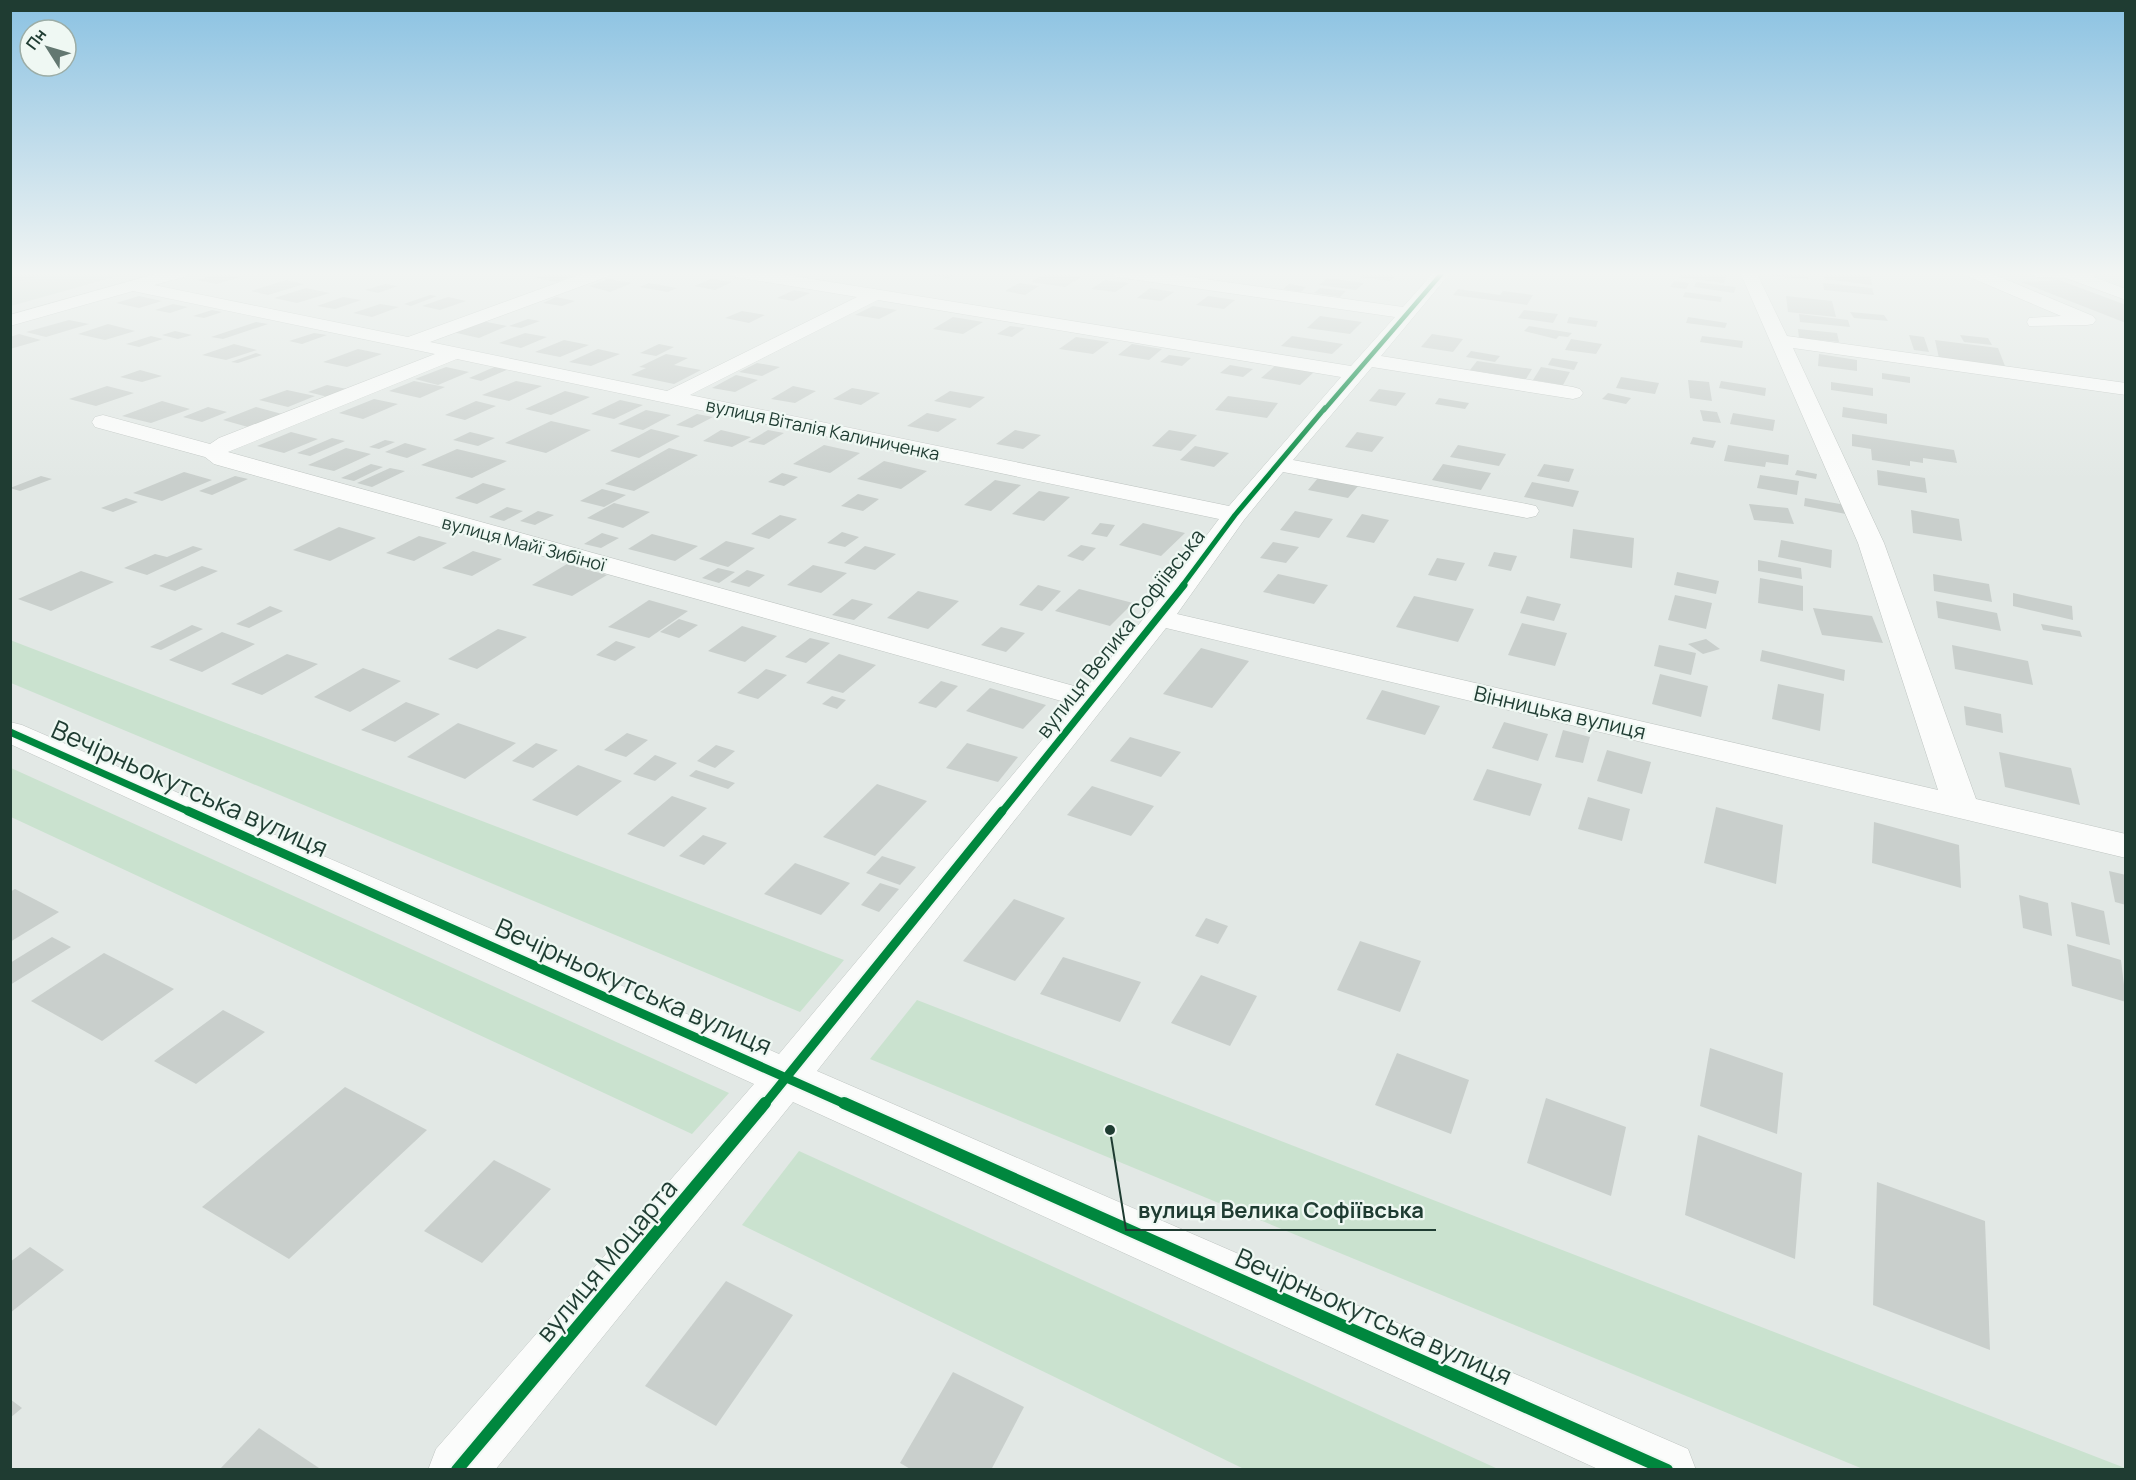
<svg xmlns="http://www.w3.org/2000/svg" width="2136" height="1480" font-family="Manrope,sans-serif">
<rect width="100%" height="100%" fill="#e2e8e5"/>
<polygon fill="#cfdad4" points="11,272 132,272 11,306"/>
<g fill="#cae2cf">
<polygon points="10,640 844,960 800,1012 11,683"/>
<polygon points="11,768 729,1093 692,1134 11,817"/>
<polygon points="917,1000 2125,1468 2125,1469 1863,1469 870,1059"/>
<polygon points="799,1151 1498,1469 1244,1469 742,1225"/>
</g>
<g fill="#c9cfcc">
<polygon points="14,272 50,272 50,273 10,284 10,273"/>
<polygon points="551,272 573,272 580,273 557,282 535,278"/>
<polygon points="935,272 959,272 948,278 929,275"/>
<polygon points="1047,272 1051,272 1081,277 1065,287 1031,282"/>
<polygon points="1364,272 1399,272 1390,281 1359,277"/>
<polygon points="1679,272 1722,272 1727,273 1724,283 1677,277"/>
<polygon points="1769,272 1807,272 1808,279 1770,276"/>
<polygon points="1824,272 1871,276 1872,285 1824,279"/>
<polygon points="222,273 240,277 216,284 197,280"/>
<polygon points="1327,278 1364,283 1356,290 1319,285"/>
<polygon points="608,279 632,283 610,292 589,286"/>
<polygon points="711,279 732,282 715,290 694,286"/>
<polygon points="286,280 304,284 268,295 251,291"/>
<polygon points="1105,280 1129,283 1115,292 1091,289"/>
<polygon points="2059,280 2126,305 2126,323 2021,282"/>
<polygon points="1674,281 1689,283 1686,289 1670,287"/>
<polygon points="1696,282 1736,287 1734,293 1694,287"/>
<polygon points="649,283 677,288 668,292 639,287"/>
<polygon points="1019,283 1039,286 1025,295 1005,291"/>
<polygon points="1823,283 1872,288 1874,295 1824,290"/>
<polygon points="385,284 398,286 378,293 365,290"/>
<polygon points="1289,284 1306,287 1301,292 1283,289"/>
<polygon points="306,288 330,293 297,303 274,298"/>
<polygon points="1150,288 1174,292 1161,301 1137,298"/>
<polygon points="1320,288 1346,291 1340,297 1314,293"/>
<polygon points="1458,289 1500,295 1503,291 1533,295 1527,305 1453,295"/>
<polygon points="794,290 810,293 793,301 777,298"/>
<polygon points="1685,292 1722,297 1721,302 1683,297"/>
<polygon points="430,295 437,296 411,306 404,304"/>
<polygon points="139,296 162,301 139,308 116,303"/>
<polygon points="1208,296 1235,300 1224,309 1196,305"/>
<polygon points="1786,296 1832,301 1836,317 1788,312"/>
<polygon points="343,297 361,300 335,309 317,306"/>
<polygon points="448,297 466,301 440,310 422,306"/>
<polygon points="556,297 575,301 562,306 543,303"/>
<polygon points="173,304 188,307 170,313 155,310"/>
<polygon points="380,304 399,307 372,317 353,313"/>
<polygon points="873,306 897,310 879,319 855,315"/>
<polygon points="212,310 222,312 204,318 193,316"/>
<polygon points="1524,310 1558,314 1553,323 1518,318"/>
<polygon points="742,311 765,315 749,323 725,318"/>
<polygon points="1850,312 1884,315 1888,321 1854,318"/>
<polygon points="1799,314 1848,320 1850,327 1800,322"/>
<polygon points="1320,316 1362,322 1350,334 1307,328"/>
<polygon points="953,317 983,322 963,334 933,329"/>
<polygon points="1569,317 1598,321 1596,327 1567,323"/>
<polygon points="1688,317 1727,323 1725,328 1686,323"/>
<polygon points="528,319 540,321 521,328 509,326"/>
<polygon points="69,320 89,324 46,337 26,332"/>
<polygon points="477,320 507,326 479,338 448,331"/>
<polygon points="256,322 268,324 223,339 211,337"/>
<polygon points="108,324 135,331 105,340 78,334"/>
<polygon points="1010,326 1025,328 1012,337 997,334"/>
<polygon points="1529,326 1572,333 1568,337 1559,336 1556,339 1524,331"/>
<polygon points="1798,329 1837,333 1839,342 1799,338"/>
<polygon points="175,331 192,335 178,339 162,335"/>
<polygon points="314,333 327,335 302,344 289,341"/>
<polygon points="525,333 547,337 521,348 499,343"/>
<polygon points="19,334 41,340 10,349 10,337"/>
<polygon points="1432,334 1463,339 1453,352 1421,347"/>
<polygon points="1909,335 1924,337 1929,352 1914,350"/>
<polygon points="1960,335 1988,338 1992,345 1964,342"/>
<polygon points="151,336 163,339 139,347 126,344"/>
<polygon points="1292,336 1343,344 1332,354 1281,346"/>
<polygon points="1702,336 1743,341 1742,348 1700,342"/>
<polygon points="1076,337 1109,342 1093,354 1059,349"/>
<polygon points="1571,339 1602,344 1596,354 1565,350"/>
<polygon points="564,340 589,345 560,357 535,352"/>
<polygon points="1935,340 1998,348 2005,366 1939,358"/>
<polygon points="234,344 257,350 226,360 202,355"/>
<polygon points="659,344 674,347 656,356 640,353"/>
<polygon points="1132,344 1162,349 1149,360 1118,355"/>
<polygon points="358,349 382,354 347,367 323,362"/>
<polygon points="598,349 620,354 591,366 569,362"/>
<polygon points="1471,351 1500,356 1495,362 1466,357"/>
<polygon points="256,353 262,355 238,363 231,362"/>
<polygon points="666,354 688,358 674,365 701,370 674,384 631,375 646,368 639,367"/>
<polygon points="1819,354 1857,360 1857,371 1818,366"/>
<polygon points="1169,355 1191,358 1182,366 1160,362"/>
<polygon points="1552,358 1578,362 1574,370 1548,365"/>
<polygon points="1477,361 1532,369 1526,379 1470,370"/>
<polygon points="757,363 780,367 762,376 739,372"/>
<polygon points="1277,364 1315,371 1300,385 1261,378"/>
<polygon points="499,365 511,368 481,381 469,378"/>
<polygon points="1230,365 1253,369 1243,377 1220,373"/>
<polygon points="446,367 469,372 438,385 415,379"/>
<polygon points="1541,367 1570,372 1563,385 1533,380"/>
<polygon points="140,370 162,376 142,382 120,377"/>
<polygon points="1882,373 1910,377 1910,383 1882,379"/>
<polygon points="736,375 758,380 735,392 712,388"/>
<polygon points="1621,377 1659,383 1655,394 1616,388"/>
<polygon points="1688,380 1709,382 1712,401 1690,398"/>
<polygon points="414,381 445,387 420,398 389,391"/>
<polygon points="516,381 542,386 509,401 482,395"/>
<polygon points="1721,381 1766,388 1765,396 1719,388"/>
<polygon points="1831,382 1873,388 1873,396 1831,390"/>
<polygon points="327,385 347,389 328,397 308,392"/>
<polygon points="107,386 134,393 96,406 69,399"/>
<polygon points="793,386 816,391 795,403 771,399"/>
<polygon points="852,388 880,393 861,405 833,399"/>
<polygon points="1379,389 1406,393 1396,406 1369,401"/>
<polygon points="287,390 315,396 288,407 259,400"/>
<polygon points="565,391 590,397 551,415 525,409"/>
<polygon points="950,391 985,397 970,408 934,401"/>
<polygon points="1608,393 1631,398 1626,404 1602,399"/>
<polygon points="1228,396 1278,403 1267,418 1215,410"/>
<polygon points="1439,398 1469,403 1465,409 1435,404"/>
<polygon points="374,399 398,404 363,419 339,413"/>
<polygon points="620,400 643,405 614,419 591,414"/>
<polygon points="162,401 190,409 151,423 122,416"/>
<polygon points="476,401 496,406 465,420 445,415"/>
<polygon points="208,407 227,412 202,422 183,417"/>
<polygon points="256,407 282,414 248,427 223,420"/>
<polygon points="1843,407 1887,414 1887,424 1842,417"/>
<polygon points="646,410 671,415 643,430 618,424"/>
<polygon points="1700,410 1717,412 1721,423 1703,421"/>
<polygon points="927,413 957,419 938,432 907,426"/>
<polygon points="1733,413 1775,420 1773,431 1730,424"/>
<polygon points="697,414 713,417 692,428 676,425"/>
<polygon points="551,421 591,430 546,453 505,443"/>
<polygon points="651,429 680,436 639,458 610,451"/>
<polygon points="721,430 751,437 732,447 703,441"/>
<polygon points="768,430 784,433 764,445 748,442"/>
<polygon points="1015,430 1041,435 1023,449 996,444"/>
<polygon points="1169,430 1197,435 1181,451 1152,446"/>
<polygon points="291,432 318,439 284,453 257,446"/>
<polygon points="470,432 495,438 478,446 453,440"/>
<polygon points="1357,432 1384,437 1372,452 1345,447"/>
<polygon points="1852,434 1954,450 1957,463 1923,458 1923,463 1910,461 1910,466 1872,460 1871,449 1852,446"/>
<polygon points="1693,437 1716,441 1713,448 1690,444"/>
<polygon points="332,438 345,441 310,456 297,453"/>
<polygon points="385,440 395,442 379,449 369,447"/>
<polygon points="405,443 427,449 407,458 385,452"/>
<polygon points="824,445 860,453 830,473 793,464"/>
<polygon points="1458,445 1506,454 1499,466 1450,457"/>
<polygon points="1728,445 1789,455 1788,465 1766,462 1765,467 1724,461"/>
<polygon points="1195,446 1229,453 1214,467 1180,460"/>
<polygon points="346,448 371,454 334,471 308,465"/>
<polygon points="669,448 698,455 634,491 605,484"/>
<polygon points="457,449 507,461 472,478 421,465"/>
<polygon points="884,461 927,471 901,489 857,479"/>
<polygon points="371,464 383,467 354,481 341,478"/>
<polygon points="1443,464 1491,473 1481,490 1432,480"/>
<polygon points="1544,464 1574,469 1569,482 1537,476"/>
<polygon points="390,468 405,471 372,487 357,483"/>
<polygon points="1797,470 1817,474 1816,479 1795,475"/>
<polygon points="1877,470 1925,478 1927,493 1878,485"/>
<polygon points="184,472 212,480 162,501 133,493"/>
<polygon points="782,473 798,477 784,486 768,482"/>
<polygon points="1760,475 1799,481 1797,495 1757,488"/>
<polygon points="41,476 52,479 20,491 10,488"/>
<polygon points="235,476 248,479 212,495 199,491"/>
<polygon points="1318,478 1358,486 1348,498 1308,490"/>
<polygon points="995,480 1021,485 991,511 964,505"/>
<polygon points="1532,482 1579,491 1573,507 1524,497"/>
<polygon points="483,483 506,489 477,504 455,498"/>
<polygon points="602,489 626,495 604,507 580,501"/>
<polygon points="1039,491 1070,497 1044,521 1012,514"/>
<polygon points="858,494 879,499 863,511 841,506"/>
<polygon points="126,498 138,502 113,512 101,508"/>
<polygon points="1805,498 1846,505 1846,514 1804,506"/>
<polygon points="614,503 650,512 623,528 587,518"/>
<polygon points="1749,504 1788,508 1794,524 1754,520"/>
<polygon points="507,507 523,511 504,521 489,517"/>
<polygon points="1911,510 1959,519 1962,541 1913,533"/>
<polygon points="538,511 554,515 535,525 520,521"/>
<polygon points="1295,511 1333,519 1319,538 1280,530"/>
<polygon points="1362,514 1389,520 1374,543 1346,537"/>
<polygon points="780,515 797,519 769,539 751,534"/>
<polygon points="1100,523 1115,525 1107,537 1091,534"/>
<polygon points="1143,523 1185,533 1161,556 1119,545"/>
<polygon points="339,527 376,538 330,561 293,550"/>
<polygon points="1573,529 1634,538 1632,568 1570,558"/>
<polygon points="842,532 859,537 845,547 827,543"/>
<polygon points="602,533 619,538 601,548 584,544"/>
<polygon points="652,534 698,546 675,561 628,549"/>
<polygon points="419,536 447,543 414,561 386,553"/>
<polygon points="1781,540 1832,550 1831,568 1778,557"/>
<polygon points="726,541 755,548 728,567 699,559"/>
<polygon points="1273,542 1299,547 1286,563 1260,558"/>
<polygon points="1081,545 1096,548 1083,561 1067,556"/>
<polygon points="193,546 203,549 147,575 124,568 155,554 167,557"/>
<polygon points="865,546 896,554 875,570 844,563"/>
<polygon points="473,551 502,559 472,576 442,568"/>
<polygon points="1494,552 1517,556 1511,571 1488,566"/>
<polygon points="1437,558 1465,563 1456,581 1428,575"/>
<polygon points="1758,560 1801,568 1802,579 1758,571"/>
<polygon points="567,564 607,575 572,596 532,585"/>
<polygon points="813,565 847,573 821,593 787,585"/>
<polygon points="202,566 218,571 175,591 159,586"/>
<polygon points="718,568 735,572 719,583 702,578"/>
<polygon points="747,570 765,575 749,587 730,582"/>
<polygon points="81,571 114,582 51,611 18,599"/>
<polygon points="1677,572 1719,581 1716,594 1674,585"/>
<polygon points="1278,574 1328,585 1314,604 1263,592"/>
<polygon points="1933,574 1989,584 1992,602 1934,591"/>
<polygon points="1760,578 1803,586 1803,611 1758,603"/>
<polygon points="1038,585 1061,591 1042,611 1019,605"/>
<polygon points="1079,589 1133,603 1110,626 1055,611"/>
<polygon points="918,591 959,601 928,629 887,618"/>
<polygon points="2013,593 2072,606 2073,620 2013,606"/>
<polygon points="1675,595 1712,603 1706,629 1668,620"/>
<polygon points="1414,596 1474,609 1458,642 1396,627"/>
<polygon points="1527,596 1561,604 1554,621 1520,613"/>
<polygon points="852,599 873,604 854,620 832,615"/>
<polygon points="649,600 688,611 649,638 608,627"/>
<polygon points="1936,601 1997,613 2001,631 1938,618"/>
<polygon points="270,606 283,611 249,628 236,624"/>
<polygon points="1813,608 1872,616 1883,643 1822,635"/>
<polygon points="679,619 698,625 679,638 660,632"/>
<polygon points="1522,623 1567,633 1555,666 1508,655"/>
<polygon points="2041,624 2080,631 2082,637 2043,630"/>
<polygon points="192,625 203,629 161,650 150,647"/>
<polygon points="742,626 777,636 745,662 708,651"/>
<polygon points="1001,627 1025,633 1006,652 981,645"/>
<polygon points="498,629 527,637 477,669 448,659"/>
<polygon points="222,632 255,644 202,672 169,660"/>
<polygon points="810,638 830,643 806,663 785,657"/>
<polygon points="1706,639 1720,649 1703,654 1688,644"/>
<polygon points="616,641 636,647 615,661 596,655"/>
<polygon points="1659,645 1696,653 1691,675 1654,666"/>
<polygon points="1952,645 2028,661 2033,685 1955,669"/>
<polygon points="1201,648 1249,661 1212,708 1163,694"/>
<polygon points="1762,650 1845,670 1844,681 1760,661"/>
<polygon points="287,654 318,664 262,695 231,684"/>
<polygon points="839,654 876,665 843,693 806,683"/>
<polygon points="363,668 401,681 350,712 314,697"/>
<polygon points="766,669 787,675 758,699 737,693"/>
<polygon points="1660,674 1708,686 1701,717 1652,704"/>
<polygon points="941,681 958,686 936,708 918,703"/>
<polygon points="1778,684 1824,694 1820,731 1772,719"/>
<polygon points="990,688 1046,705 1023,729 966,711"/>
<polygon points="1382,690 1440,706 1425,735 1366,719"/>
<polygon points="832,696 846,700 837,709 822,704"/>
<polygon points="406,702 440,714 395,742 361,730"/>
<polygon points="1964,706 2001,714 2003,733 1966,725"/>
<polygon points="1504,722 1548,734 1538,761 1492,748"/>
<polygon points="458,723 516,743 465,779 407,757"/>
<polygon points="1563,730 1590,737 1583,763 1555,757"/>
<polygon points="627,733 648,740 626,757 604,750"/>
<polygon points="1130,737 1181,752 1161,777 1110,761"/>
<polygon points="536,743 558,750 533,768 512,761"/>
<polygon points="967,743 1018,757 998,782 946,768"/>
<polygon points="716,745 735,751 715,768 697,761"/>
<polygon points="1607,750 1651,762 1642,794 1597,781"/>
<polygon points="1999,752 2071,768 2080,805 2005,787"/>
<polygon points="655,755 677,763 655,781 633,774"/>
<polygon points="578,765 622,781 577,816 532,800"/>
<polygon points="1487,769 1542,784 1530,816 1473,800"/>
<polygon points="696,770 735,783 728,789 689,776"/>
<polygon points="877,784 927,801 875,856 823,837"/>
<polygon points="1092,786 1154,806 1131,836 1067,815"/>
<polygon points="672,796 707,808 664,847 627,834"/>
<polygon points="1588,797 1630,809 1622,841 1578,829"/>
<polygon points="1716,807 1783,825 1776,884 1704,863"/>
<polygon points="1874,822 1959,845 1961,888 1872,863"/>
<polygon points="703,835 727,843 704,865 679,856"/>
<polygon points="882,856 916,867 900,885 866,873"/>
<polygon points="795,863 850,883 821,915 764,894"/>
<polygon points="2109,871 2126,875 2126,905 2115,902"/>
<polygon points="880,883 899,889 879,912 861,905"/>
<polygon points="15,889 59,912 10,942 10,892"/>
<polygon points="2019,895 2048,903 2052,936 2023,928"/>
<polygon points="1014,899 1065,918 1015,981 963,961"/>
<polygon points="2071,902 2104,911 2110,945 2076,936"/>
<polygon points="1206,918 1228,926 1218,944 1195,936"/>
<polygon points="52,937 71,947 10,985 10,963"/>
<polygon points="1360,941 1421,961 1400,1012 1337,990"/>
<polygon points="2067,944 2121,960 2126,1002 2072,986"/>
<polygon points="104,953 174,989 102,1041 31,1001"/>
<polygon points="1063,957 1141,982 1120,1022 1040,994"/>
<polygon points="1201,975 1257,996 1230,1046 1171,1023"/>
<polygon points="223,1010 265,1032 196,1084 154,1061"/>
<polygon points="1710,1048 1783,1073 1777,1134 1700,1106"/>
<polygon points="1397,1053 1469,1080 1451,1134 1375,1105"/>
<polygon points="345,1087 427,1130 289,1259 202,1207"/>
<polygon points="1546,1098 1626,1127 1611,1196 1527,1163"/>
<polygon points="1698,1135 1802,1173 1795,1259 1685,1215"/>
<polygon points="494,1160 551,1189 482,1263 424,1231"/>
<polygon points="1877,1182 1985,1221 1990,1350 1873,1305"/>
<polygon points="30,1247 64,1270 10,1313 10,1262"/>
<polygon points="726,1281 793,1315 716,1426 645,1386"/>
<polygon points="953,1372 1024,1407 991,1470 912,1470 900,1463"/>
<polygon points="10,1399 22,1408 10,1418"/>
<polygon points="259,1428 322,1470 219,1470"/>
</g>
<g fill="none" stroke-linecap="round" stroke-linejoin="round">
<g stroke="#bfc5c2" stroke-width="1">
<g id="minor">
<path d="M162 272H189L187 276 154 285 408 337 587 272H611L609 276 430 342 667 391 857 297 736 277 728 272H769L1351 366 1395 317 1117 277 1109 272H1155L1403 307 1434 272H1451L1381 356 1573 387 1580 389 1583 393 1580 397 1573 399 1372 367 1293 460 1527 504 1536 506 1539 511 1536 516 1527 518 1283 472 1244 520 1177 614 1938 790 1858 543 1740 272H1756L1787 336 2126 383V395L1793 348 1884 543 1976 799 2126 834V858L1166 628 817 1071 1688 1449 1696 1470H1600L793 1102 495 1470H428L436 1449 754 1084 10 744V722L22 725 779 1054 1072 704 214 464 205 457 95 427 92 422 95 417 103 415 210 444 219 438 435 354 133 291 10 326V315ZM878 300 1341 377 1229 506 690 395ZM457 359 1219 519 1149 612 1085 689 228 452Z"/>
<polygon points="1965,272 1988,272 2093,316 2096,320 2093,324 2087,325 2029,326 2027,322 2029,318 2061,316 1967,276"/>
<polygon points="2029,272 2097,272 2094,277 2126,289 2126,300 2066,278 2037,277"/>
</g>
</g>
<use href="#minor" fill="#fbfcfb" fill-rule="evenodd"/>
<g stroke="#eff8f3" stroke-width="7">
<polyline id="cycleway-far4" points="1324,410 1443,272"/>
</g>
<g stroke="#eff8f3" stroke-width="8">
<polyline id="cycleway-far3" points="1182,586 1235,515 1325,408"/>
</g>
<g stroke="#eff8f3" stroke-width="10">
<g id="cycleway-far2">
<polyline points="10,732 192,813"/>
<polyline points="1001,813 1184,585"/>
</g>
</g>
<g stroke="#eff8f3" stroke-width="13">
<g id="cycleway-far1">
<polyline points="188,811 847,1105"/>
<polyline points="764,1105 1002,811"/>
</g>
</g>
<g stroke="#eff8f3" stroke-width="16">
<g id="cycleway">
<polyline points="844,1103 1667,1470"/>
<polyline points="457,1470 765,1103"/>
</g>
</g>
<use href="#cycleway-far4" stroke="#00873e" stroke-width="4.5"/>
<use href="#cycleway-far3" stroke="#00873e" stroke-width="5"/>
<use href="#cycleway-far2" stroke="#00873e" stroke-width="7"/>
<use href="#cycleway-far1" stroke="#00873e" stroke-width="9"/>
<use href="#cycleway" stroke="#00873e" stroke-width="12"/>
</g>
<linearGradient id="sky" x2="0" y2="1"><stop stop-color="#8bc2e2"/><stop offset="0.57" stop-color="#f2f5f3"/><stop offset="1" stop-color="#f2f5f3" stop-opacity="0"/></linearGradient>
<rect width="2136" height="480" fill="url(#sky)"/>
<g text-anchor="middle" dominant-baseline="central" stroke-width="4.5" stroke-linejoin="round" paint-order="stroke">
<g font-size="18" fill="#1f3c32" stroke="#eff8f3">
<text transform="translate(823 429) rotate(12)">вулиця Віталія Калиниченка</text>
<text transform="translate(524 543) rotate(15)">вулиця Майї Зибіної</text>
</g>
<g font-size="21" fill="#1f3c32" stroke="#eff8f3">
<text transform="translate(1120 633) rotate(-52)">вулиця Велика Софіївська</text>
<text transform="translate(1560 712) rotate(13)">Вінницька вулиця</text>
</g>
<g font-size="26" fill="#1f3c32" stroke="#eff8f3">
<text transform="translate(190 788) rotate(24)">Вечірньокутська вулиця</text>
<text transform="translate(634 986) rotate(24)">Вечірньокутська вулиця</text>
<text transform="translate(606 1260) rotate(-50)">вулиця Моцарта</text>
<text transform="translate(1374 1316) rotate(24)">Вечірньокутська вулиця</text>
</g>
</g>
<path fill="none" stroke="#1f3c32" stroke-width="2" d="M1110 1130L1126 1230H1436"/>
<circle fill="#1f3c32" stroke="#eff8f3" stroke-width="2" cx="1110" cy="1130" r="6"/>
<g font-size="22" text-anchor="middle" font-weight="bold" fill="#1f3c32" stroke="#eff8f3" stroke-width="4.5" stroke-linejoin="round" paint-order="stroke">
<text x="1281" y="1218">вулиця Велика Софіївська</text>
</g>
<rect width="2136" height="1480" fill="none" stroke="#1f3c32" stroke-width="24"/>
<g transform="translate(48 48) rotate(307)"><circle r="28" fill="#eff8f3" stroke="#9cada6" stroke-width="1.5"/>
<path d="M0-4.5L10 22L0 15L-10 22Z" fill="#637871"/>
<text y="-9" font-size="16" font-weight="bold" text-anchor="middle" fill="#1f3c32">Пн</text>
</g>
</svg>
